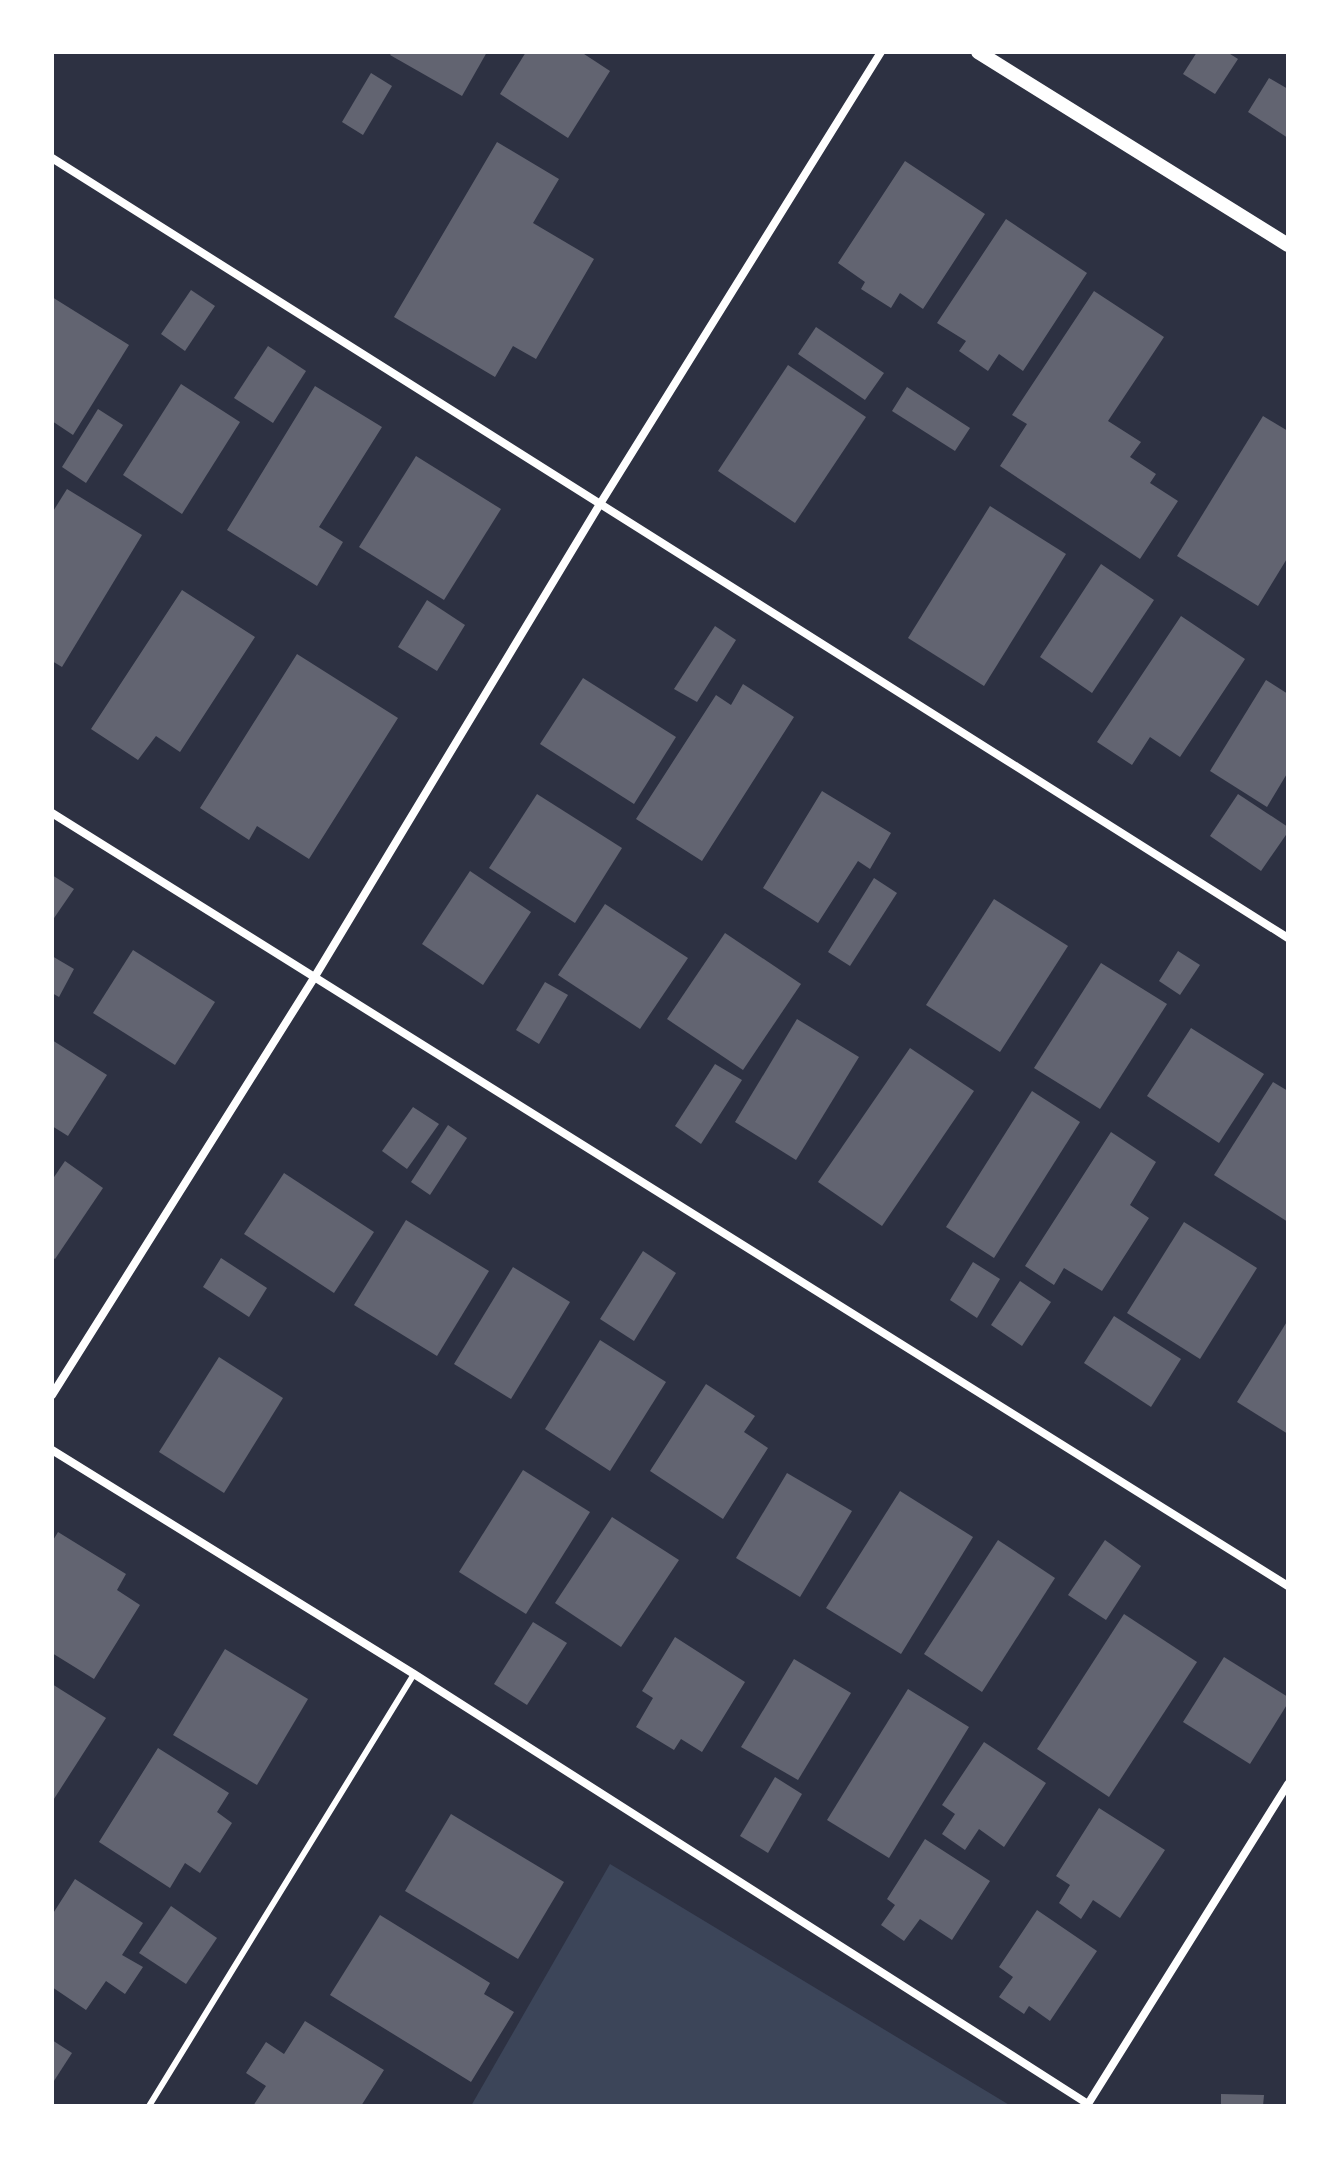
<svg xmlns="http://www.w3.org/2000/svg" width="1340" height="2158" font-family="Cabin,sans-serif">
<rect width="100%" height="100%" fill="#2d3142"/>
<polygon fill="#3c4559" points="610,1864 1011,2106 471,2106"/>
<g fill="#626471">
<polygon points="392,52 487,52 462,96 390,55"/>
<polygon points="526,52 581,52 610,71 568,138 500,94"/>
<polygon points="1197,52 1227,52 1238,59 1215,94 1183,74"/>
<polygon points="371,73 392,86 363,135 342,122"/>
<polygon points="1269,78 1288,89 1288,138 1248,112"/>
<polygon points="497,142 559,179 533,223 594,259 536,359 513,346 495,377 394,317"/>
<polygon points="905,161 985,214 923,309 900,293 891,308 861,289 865,282 838,263"/>
<polygon points="1006,219 1087,273 1023,371 999,354 988,371 959,351 966,341 937,323"/>
<polygon points="191,290 215,306 185,351 161,334"/>
<polygon points="1094,291 1164,337 1108,421 1141,442 1130,457 1156,474 1150,483 1178,501 1140,559 1000,466 1027,424 1012,415"/>
<polygon points="52,297 129,345 73,435 52,421"/>
<polygon points="816,327 884,373 865,400 798,354"/>
<polygon points="268,346 306,371 273,423 234,398"/>
<polygon points="788,365 866,417 795,523 718,471"/>
<polygon points="181,384 240,422 182,514 123,475"/>
<polygon points="315,386 382,427 319,527 343,542 317,586 227,530"/>
<polygon points="907,387 970,428 955,451 892,411"/>
<polygon points="98,409 123,425 86,483 62,467"/>
<polygon points="1263,416 1288,431 1288,557 1258,606 1177,556"/>
<polygon points="416,456 501,509 444,600 359,547"/>
<polygon points="67,489 142,535 62,667 52,661 52,513"/>
<polygon points="990,506 1066,554 984,686 908,638"/>
<polygon points="1101,564 1154,600 1092,693 1040,657"/>
<polygon points="182,590 255,637 180,752 156,736 138,760 91,729"/>
<polygon points="427,600 465,625 437,671 398,647"/>
<polygon points="1181,616 1245,659 1180,757 1150,737 1132,765 1097,742"/>
<polygon points="715,626 736,640 697,702 674,689"/>
<polygon points="297,654 398,718 309,859 257,826 249,840 200,808"/>
<polygon points="583,678 676,737 634,804 540,744"/>
<polygon points="1266,680 1288,694 1288,772 1267,807 1210,771"/>
<polygon points="743,684 794,717 702,861 636,819 716,695 731,705"/>
<polygon points="822,791 891,833 870,869 858,861 818,923 763,888"/>
<polygon points="537,794 622,848 575,923 489,868"/>
<polygon points="1238,794 1288,827 1288,832 1261,871 1210,836"/>
<polygon points="470,871 531,912 483,985 422,944"/>
<polygon points="52,875 74,889 52,921"/>
<polygon points="874,878 897,893 850,966 828,952"/>
<polygon points="994,899 1068,946 1000,1052 926,1005"/>
<polygon points="605,904 688,958 640,1029 558,975"/>
<polygon points="725,933 801,984 743,1070 667,1019"/>
<polygon points="133,950 215,1002 175,1065 93,1013"/>
<polygon points="1178,951 1200,965 1180,995 1159,981"/>
<polygon points="52,956 74,969 59,997 52,993"/>
<polygon points="1101,963 1167,1004 1100,1109 1034,1068"/>
<polygon points="545,982 568,995 539,1044 516,1030"/>
<polygon points="797,1019 859,1057 796,1160 735,1122"/>
<polygon points="1191,1028 1264,1074 1219,1143 1147,1096"/>
<polygon points="52,1040 107,1075 68,1136 52,1126"/>
<polygon points="910,1048 974,1091 882,1226 818,1182"/>
<polygon points="715,1064 742,1080 701,1144 675,1126"/>
<polygon points="1273,1082 1288,1091 1288,1222 1214,1175"/>
<polygon points="1032,1091 1080,1122 994,1258 946,1227"/>
<polygon points="413,1107 439,1124 407,1169 382,1151"/>
<polygon points="448,1125 467,1138 430,1195 411,1182"/>
<polygon points="1111,1132 1156,1162 1130,1205 1149,1218 1102,1291 1064,1268 1054,1285 1025,1266"/>
<polygon points="65,1161 103,1188 55,1259 52,1257 52,1180"/>
<polygon points="284,1173 374,1232 334,1293 244,1234"/>
<polygon points="406,1220 489,1271 437,1356 354,1305"/>
<polygon points="1184,1222 1257,1268 1200,1359 1127,1313"/>
<polygon points="643,1251 676,1273 634,1341 600,1319"/>
<polygon points="221,1258 267,1288 249,1317 203,1287"/>
<polygon points="973,1262 1000,1279 977,1318 950,1300"/>
<polygon points="513,1267 570,1302 511,1399 454,1364"/>
<polygon points="1020,1281 1051,1302 1022,1346 991,1325"/>
<polygon points="1114,1316 1181,1359 1151,1407 1084,1363"/>
<polygon points="1288,1320 1288,1434 1237,1402"/>
<polygon points="600,1340 666,1382 610,1471 545,1429"/>
<polygon points="219,1357 283,1398 224,1493 159,1452"/>
<polygon points="706,1384 755,1416 744,1432 768,1448 723,1519 650,1471"/>
<polygon points="523,1470 590,1512 526,1614 459,1572"/>
<polygon points="787,1473 852,1511 800,1597 736,1558"/>
<polygon points="900,1491 973,1537 901,1654 826,1608"/>
<polygon points="612,1517 679,1560 621,1647 555,1603"/>
<polygon points="58,1532 126,1574 117,1590 140,1605 94,1679 52,1653 52,1542"/>
<polygon points="998,1540 1055,1578 982,1692 924,1654"/>
<polygon points="1105,1540 1141,1566 1106,1620 1068,1595"/>
<polygon points="1124,1614 1197,1662 1109,1797 1037,1749"/>
<polygon points="533,1622 567,1643 527,1705 494,1684"/>
<polygon points="675,1637 745,1682 702,1752 681,1739 674,1750 636,1727 653,1698 642,1691"/>
<polygon points="225,1649 308,1699 257,1785 173,1735"/>
<polygon points="1224,1657 1288,1697 1288,1703 1250,1764 1183,1722"/>
<polygon points="794,1659 851,1693 798,1780 741,1747"/>
<polygon points="52,1684 106,1718 52,1802"/>
<polygon points="908,1689 969,1727 889,1858 827,1820"/>
<polygon points="984,1742 1046,1783 1004,1847 979,1829 965,1850 942,1834 955,1814 942,1805"/>
<polygon points="158,1748 229,1793 217,1812 232,1823 200,1873 185,1863 170,1888 99,1842"/>
<polygon points="775,1777 802,1794 768,1853 740,1836"/>
<polygon points="1099,1808 1165,1850 1120,1918 1093,1900 1081,1919 1059,1903 1070,1885 1056,1876"/>
<polygon points="451,1814 564,1882 518,1959 405,1891"/>
<polygon points="925,1839 990,1881 952,1940 920,1919 904,1941 881,1925 895,1905 887,1899"/>
<polygon points="75,1879 143,1923 122,1955 143,1967 125,1994 106,1981 86,2010 52,1987 52,1915"/>
<polygon points="171,1906 217,1938 186,1984 139,1953"/>
<polygon points="1037,1910 1097,1951 1050,2021 1029,2006 1024,2014 999,1997 1013,1977 999,1967"/>
<polygon points="380,1915 490,1983 484,1994 514,2012 471,2082 330,1995"/>
<polygon points="305,2021 384,2070 361,2106 253,2106 266,2086 246,2073 266,2042 284,2054"/>
<polygon points="52,2040 72,2053 52,2084"/>
<polygon points="1221,2094 1264,2095 1263,2106 1221,2106"/>
</g>
<g fill="none" stroke-linecap="round" stroke-linejoin="round">
<polyline stroke="#fff" stroke-width="6" points="149,2106 414,1674"/>
<g stroke="#fff" stroke-width="8">
<polyline points="52,158 1288,938"/>
<polyline points="52,813 1288,1586"/>
<polyline points="52,1395 314,978 600,504 881,52"/>
<polyline points="52,1450 414,1674 1088,2104 1288,1784"/>
</g>
<polyline stroke="#fff" stroke-width="14" points="978,52 1288,245"/>
</g>
<rect width="1340" height="2158" fill="none" stroke="#ffffff" stroke-width="108"/>
</svg>
